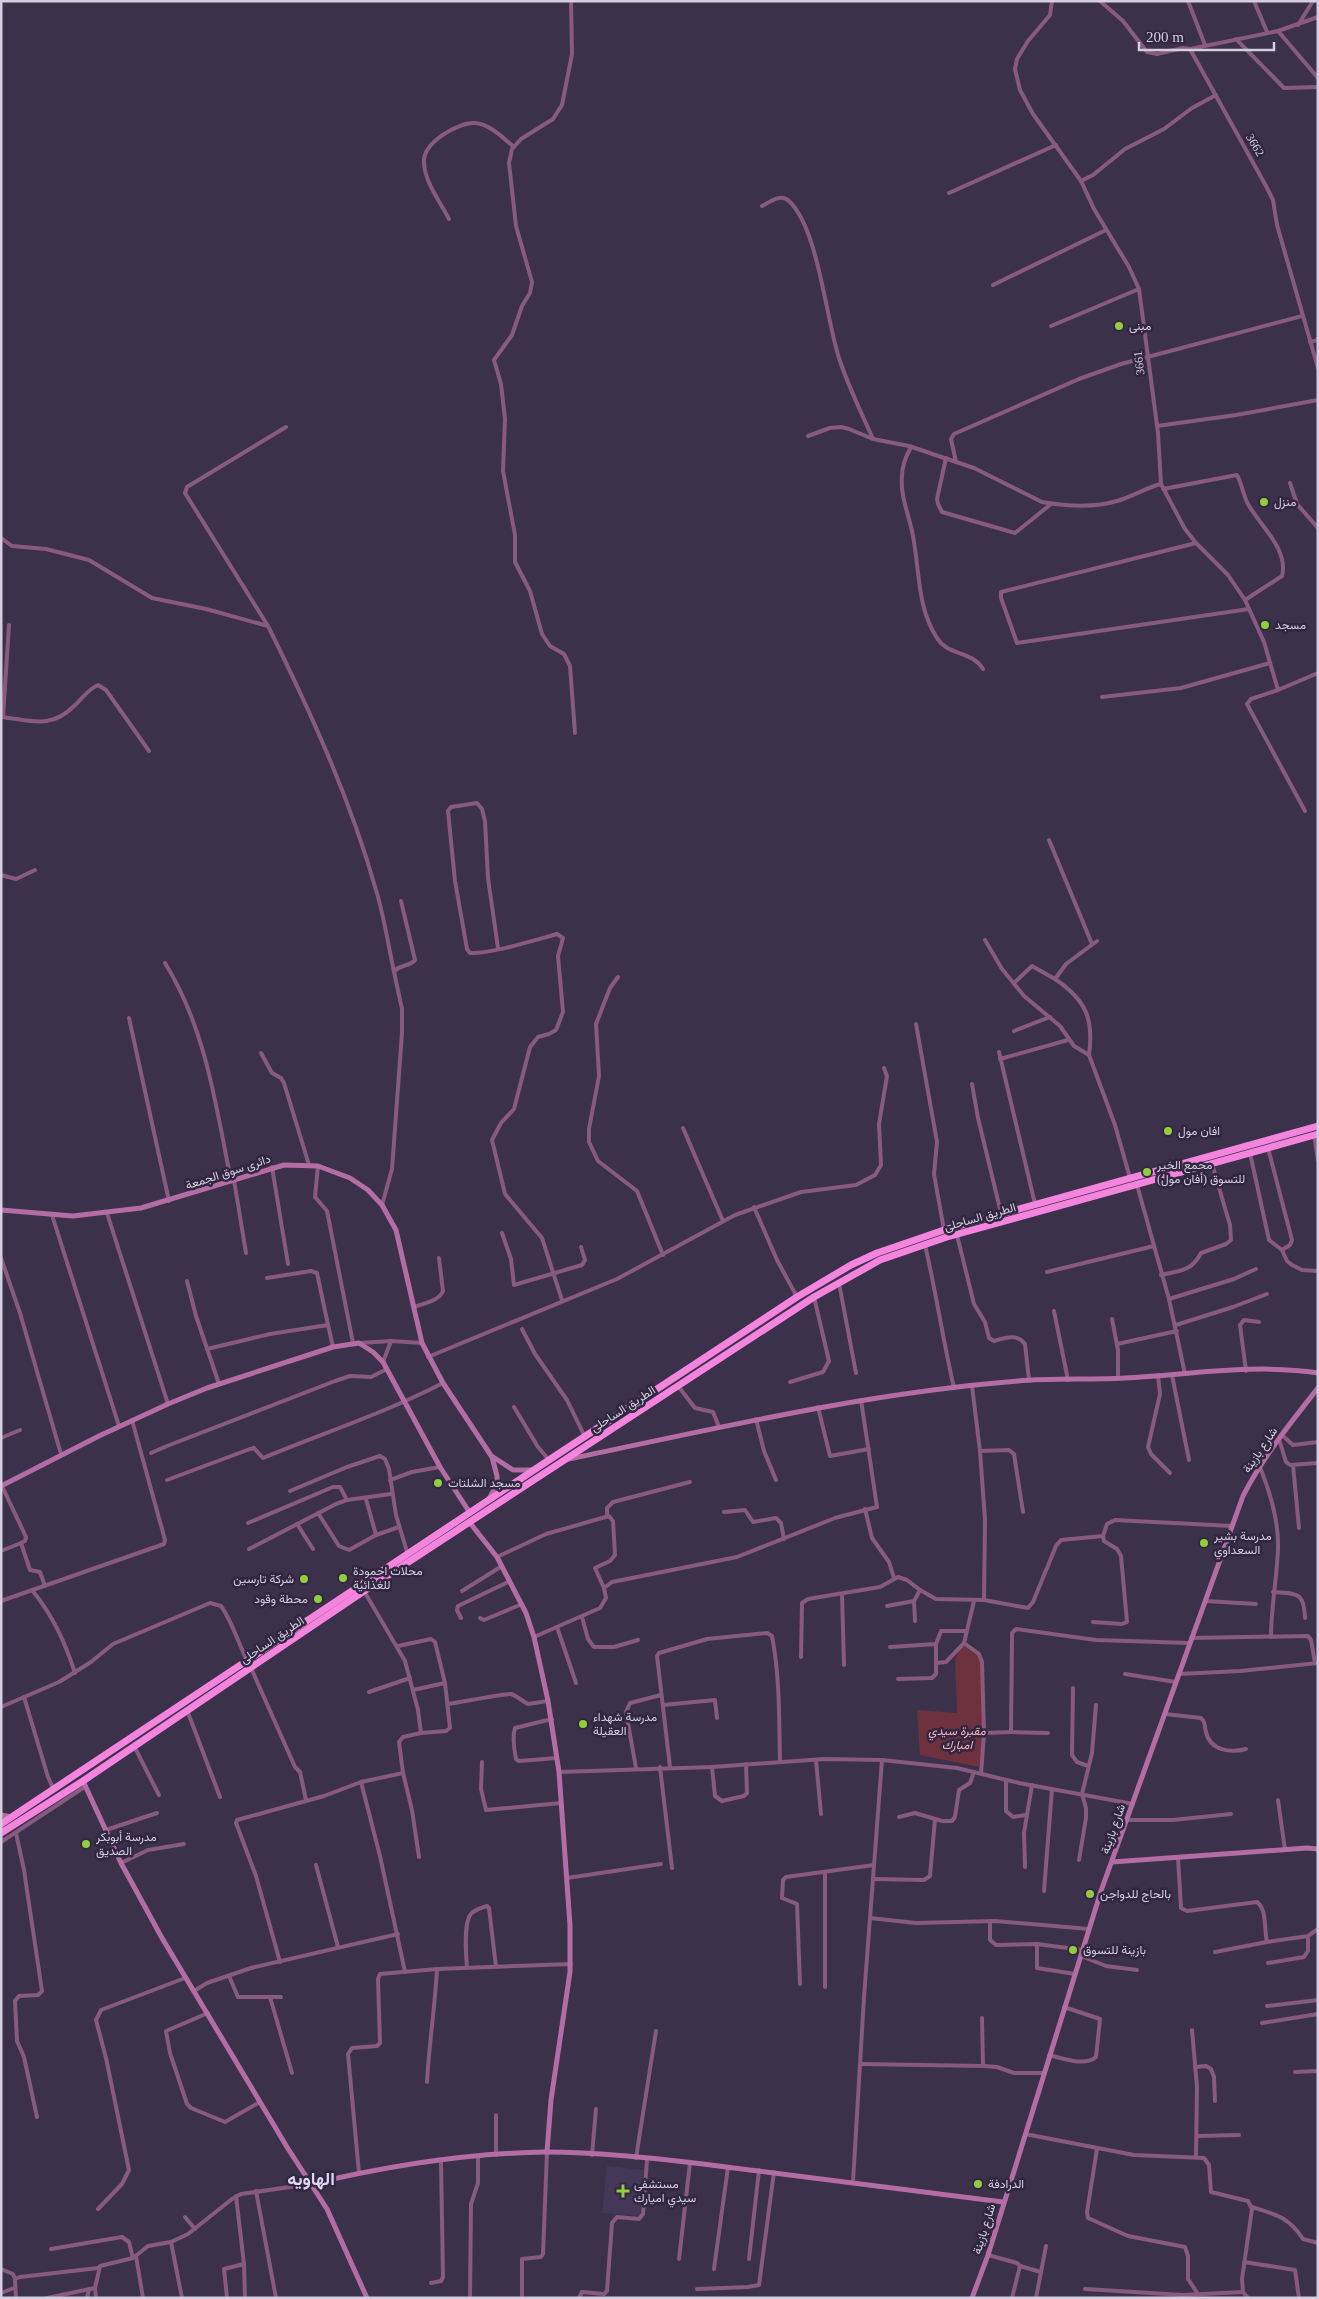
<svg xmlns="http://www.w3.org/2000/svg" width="1319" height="2299" font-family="'Times New Roman',Vazirmatn,serif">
<rect width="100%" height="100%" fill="#3b314b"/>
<polygon fill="#443858" points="607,2166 644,2170 640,2216 602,2213"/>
<polygon fill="#6d323d" points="967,1644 981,1658 983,1751 979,1767 920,1755 917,1710 957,1713 955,1660 959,1650"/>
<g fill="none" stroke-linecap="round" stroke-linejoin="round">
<g stroke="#885a7e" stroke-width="4">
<polyline points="571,1 572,54 562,105 553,119 521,139 512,149 509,163 516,226 532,282 530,293 522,306 512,335 494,360 501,384 505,419 503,471 515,535 515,562 530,591 542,634 550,646 564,654 570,666 575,733"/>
<polyline points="1052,1 1050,15 1028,41 1017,59 1015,69 1020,90 1033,114 1081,181 1094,209 1129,267 1139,289 1158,433 1161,484 1185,529 1196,543 1228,575 1245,600 1264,642 1278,690"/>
<polyline points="1100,1 1123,21 1147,52 1157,54 1183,48 1190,49 1266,186 1273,200 1277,225 1318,368"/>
<polyline points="1188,1 1205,45"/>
<polyline points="1254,1 1267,32"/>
<polyline points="1298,25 1313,1"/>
<polyline points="1278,31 1318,78"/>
<polyline points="1236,39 1284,88 1318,87"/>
<polyline points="1190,49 1278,31 1318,17"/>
<polyline points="1081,181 1093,175 1125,149 1164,129 1192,108 1216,95"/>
<polyline points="949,193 1056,145"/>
<path d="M762 206C770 202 780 193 789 201 819 229 826 322 840 361 849 388 862 414 873 439"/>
<path d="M449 219C440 201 425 183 424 163 422 143 458 122 475 123 490 124 503 138 514 147"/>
<polyline points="993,285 1106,230"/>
<polyline points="1051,326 1139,289"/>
<polyline points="1310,342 1318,340"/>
<polyline points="1157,426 1236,415 1318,400"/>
<path d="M808 436 830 428 841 427 849 429 873 439 909 446 974 468 1042 502C1065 506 1094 508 1117 501 1132 497 1145 488 1161 484"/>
<path d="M911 447C906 456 902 465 902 476 900 494 908 513 912 531 920 567 916 606 937 638 948 656 971 650 983 669"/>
<polyline points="946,458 937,499 938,504 942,512 1015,533 1051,504"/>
<polyline points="956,462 951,439 954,434 1079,379 1121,364 1302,316"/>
<polyline points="1290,483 1297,504 1318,528"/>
<path d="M1163 489 1237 475C1242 484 1243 495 1248 504 1260 526 1289 549 1282 576L1245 600"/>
<polyline points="1,538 12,546 46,549 89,560 152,598 206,609 268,626 185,493 187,487 286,427"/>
<polyline points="1196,543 1001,592 1001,598 1017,643 1249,609"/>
<path d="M268 626C310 711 350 798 376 890 384 916 388 944 394 972"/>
<polyline points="1102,697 1181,688 1270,663"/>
<path d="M1 717C31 720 50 730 74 706 82 699 88 689 98 685L106 690 149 751"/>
<polyline points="3,717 9,625"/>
<polyline points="1305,811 1247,704 1251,699 1278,690 1318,673"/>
<polyline points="1049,840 1092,944"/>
<polyline points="1,875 16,879 35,870"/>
<polyline points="985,940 1002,969 1024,996 1060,1026 1074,1046 1089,1055 1115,1125 1130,1178"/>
<path d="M498 948 488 878 485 821 482 809 477 803 451 807 448 811 455 881 467 949 470 953C491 954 535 940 557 934L563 938 558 956 563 1012 558 1025 556 1030 549 1034 538 1037 530 1047 514 1109 501 1123 492 1140 505 1194 542 1238 562 1300"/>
<path d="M165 963C206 1029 216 1106 231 1181"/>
<polyline points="618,977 610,988 596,1024 599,1076 589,1129 589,1142 598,1161 637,1191 663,1255"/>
<polyline points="1014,983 1032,966 1055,979"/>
<polyline points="129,1018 169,1201"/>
<polyline points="916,1024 937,1142 934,1174 944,1230"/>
<polyline points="1014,1031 1050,1017"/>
<polyline points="999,1052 1035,1204"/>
<polyline points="261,1053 272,1073 281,1078 284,1083 309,1165"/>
<path d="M1089 1055C1094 1019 1086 1000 1055 979L1066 964 1097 941"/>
<polyline points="1000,1059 1068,1040"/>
<polyline points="972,1084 978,1118 1001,1213"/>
<polyline points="683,1128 723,1221"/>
<polyline points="1314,1135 1318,1160"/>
<polyline points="1268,1148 1292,1240 1290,1245 1282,1250"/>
<polyline points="1250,1153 1269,1240 1282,1250 1287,1261 1292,1265 1302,1270 1318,1271"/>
<polyline points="318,1166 315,1197 327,1211 353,1343"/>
<polyline points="272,1167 288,1264"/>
<polyline points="234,1180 246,1253"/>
<polyline points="1137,1185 1169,1299 1185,1374"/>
<path d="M382 1205 392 1169 402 1033V1009L394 972C399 964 410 967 415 960L401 901"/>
<polyline points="754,1207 777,1260 797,1297"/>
<polyline points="107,1213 168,1404"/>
<polyline points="52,1215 119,1426"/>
<polyline points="502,1233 511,1259 514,1285 582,1265 585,1260 581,1247"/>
<path d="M957 1235 974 1304 985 1322 989 1338 994 1341C1005 1338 1017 1333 1025 1344L1029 1380"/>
<path d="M925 1245C936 1292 943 1340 954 1388"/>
<polyline points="1,1258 20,1313 61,1454"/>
<polyline points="1047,1272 1154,1246"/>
<path d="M1161 1275C1181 1270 1191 1272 1201 1253L1226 1244 1231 1240 1230 1225 1212 1164"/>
<polyline points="267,1278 311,1271 317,1273 328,1325"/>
<polyline points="187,1281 196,1316 219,1384"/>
<polyline points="839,1283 856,1373"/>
<polyline points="1169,1299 1234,1279 1256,1269"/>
<path d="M414 1307C424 1303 438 1302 443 1291L439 1258"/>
<polyline points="1054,1311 1068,1380"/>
<polyline points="1112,1319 1118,1350 1118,1378"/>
<polyline points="1176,1325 1233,1307 1267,1294"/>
<polyline points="522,1329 535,1354 567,1400 585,1437"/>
<polyline points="359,1343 391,1341 422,1343"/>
<polyline points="1117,1344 1177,1331"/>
<polyline points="207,1349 270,1334 328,1325 333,1347"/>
<polyline points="428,1357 617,1279 735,1215 801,1192 856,1185 875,1175 881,1165 879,1124 887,1076 884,1068"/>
<polyline points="383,1362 391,1341"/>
<polyline points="1246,1371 1240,1325 1244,1320 1259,1322"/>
<polyline points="1158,1375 1160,1394 1148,1447 1151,1454 1170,1473"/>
<polyline points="1172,1375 1189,1460"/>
<polyline points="790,1382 823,1372 829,1361 814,1297"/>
<polyline points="678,1386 695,1408 713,1412 719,1427"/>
<polyline points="972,1386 980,1451 1009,1450 1014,1454 1023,1512"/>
<polyline points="514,1407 538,1447 549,1460"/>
<polyline points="818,1407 830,1456 869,1449"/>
<polyline points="756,1419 764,1451 776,1480"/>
<polyline points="1282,1435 1293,1445 1318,1442"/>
<polyline points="1,1438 20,1430"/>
<polyline points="1279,1439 1286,1462 1290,1465 1318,1463"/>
<polyline points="980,1451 985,1520 984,1600"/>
<polyline points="151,1453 167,1446 335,1381 350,1376 371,1377 387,1369"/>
<polyline points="1293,1465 1299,1528"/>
<path d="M1260 1467C1270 1492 1279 1521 1278 1549 1277 1578 1271 1607 1271 1637"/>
<path d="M167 1480 250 1449 254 1448 263 1458C323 1433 385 1413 443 1383"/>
<polyline points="390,1480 412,1472 440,1467"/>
<polyline points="2,1486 26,1537 25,1541 21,1543"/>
<polyline points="290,1491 347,1467 380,1456 385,1459 389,1469 396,1515 408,1555"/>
<polyline points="366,1499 376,1535"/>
<polyline points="865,1509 872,1538 889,1562 894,1578"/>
<polyline points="724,1512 745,1510 753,1522 776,1518 781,1523 784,1539"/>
<polyline points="318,1513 339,1546 349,1550 376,1535 399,1527"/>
<polyline points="607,1516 607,1508 613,1502 690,1482"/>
<polyline points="248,1523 333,1487 340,1487 347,1500"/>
<polyline points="297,1524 313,1549"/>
<polyline points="249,1549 336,1504 347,1500 391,1494"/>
<polyline points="1,1551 21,1543 30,1570 40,1572 45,1586"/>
<polyline points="497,1557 546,1534 609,1516 613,1521 615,1555 610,1561 595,1568 604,1588"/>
<path d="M32 1590C53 1616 65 1642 75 1673"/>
<polyline points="462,1591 502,1566"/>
<path d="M1273 1592C1297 1594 1304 1591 1305 1618"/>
<polyline points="842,1594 844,1665"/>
<polyline points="1,1601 164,1544 165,1540 132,1420"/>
<polyline points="974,1601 964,1643 979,1654 982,1662 984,1733 981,1774"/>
<polyline points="1205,1601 1256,1604"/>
<polyline points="887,1606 914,1601"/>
<polyline points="582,1617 588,1639 594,1647 614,1647 638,1640"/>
<polyline points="461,1618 457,1610 458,1606 510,1581"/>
<polyline points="480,1618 484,1620 522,1604"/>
<polyline points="915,1621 914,1601 920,1590"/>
<polyline points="1093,1622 1122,1624 1127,1622 1121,1556 1117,1549 1104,1541 1103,1536"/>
<polyline points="557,1627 576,1683"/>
<polyline points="534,1637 600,1608 606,1598 604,1588 612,1582 737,1557 835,1518 877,1507 861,1400"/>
<polyline points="1191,1638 1308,1636 1311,1640 1315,1663"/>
<polyline points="936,1644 941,1631 966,1631"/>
<polyline points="398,1646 431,1639 435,1642 445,1683 450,1728 446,1731 421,1733"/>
<polyline points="890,1647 936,1644 936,1663"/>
<polyline points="801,1657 802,1603 808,1599 880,1587 898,1577 907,1580 920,1590 936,1599 984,1600 1028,1608 1033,1602 1056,1546 1061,1540 1103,1536 1107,1524 1115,1520 1232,1526"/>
<polyline points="251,1668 295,1767 300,1772 306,1800"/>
<polyline points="1125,1674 1176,1682"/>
<polyline points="1179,1674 1240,1671 1318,1663"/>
<polyline points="898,1679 932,1678 936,1674 936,1663 946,1662 964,1643"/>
<polyline points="1073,1688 1072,1755 1077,1762 1088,1766"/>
<polyline points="413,1690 445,1683"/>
<polyline points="369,1692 410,1678"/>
<polyline points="24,1697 48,1777 54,1790"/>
<path d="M448 1704C457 1703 506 1693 511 1694 517 1696 522 1701 528 1704L548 1701"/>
<polyline points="663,1705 715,1700 717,1718"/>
<path d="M1 1707 59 1682 91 1662 113 1644 210 1603 221 1606C232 1621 238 1643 247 1660"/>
<polyline points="187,1710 220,1797"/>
<path d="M1165 1714 1201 1718C1206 1722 1204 1726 1206 1732 1210 1751 1231 1753 1246 1749"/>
<path d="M552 1719 515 1728C512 1737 514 1749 516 1759L519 1761 557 1758"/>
<polyline points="1011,1732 1048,1733"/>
<polyline points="984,1733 1011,1732 1012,1639 1012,1633 1016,1629 1096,1640 1189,1643"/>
<polyline points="134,1746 159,1795"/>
<polyline points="816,1760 821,1814"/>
<polyline points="482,1762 481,1789 486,1810 561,1803"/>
<polyline points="660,1767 672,1868"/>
<path d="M670 1767 657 1656 659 1653 707 1639 767 1633 772 1636C780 1677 779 1720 780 1762"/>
<polyline points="712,1767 715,1796 722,1801 744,1796 747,1793 746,1764"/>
<polyline points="636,1768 626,1712 630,1703 661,1695"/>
<polyline points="559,1772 712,1767 824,1759 882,1760 957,1768 1019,1783 1133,1804"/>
<polyline points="403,1773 412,1810 419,1857"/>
<polyline points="1006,1780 1006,1811 1013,1817 1026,1815"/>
<polyline points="361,1782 380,1856 405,1972"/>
<polyline points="1278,1800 1285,1850"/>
<polyline points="899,1817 915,1813 942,1821 952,1821 955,1817 959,1790 970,1783 974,1772"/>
<polyline points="1127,1820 1173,1820 1231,1814"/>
<polyline points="106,1830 157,1813"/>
<polyline points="16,1833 24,1870 42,1991 38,1995 19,1996 15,2001 17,2041 24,2057 37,2117"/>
<polyline points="1,1842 86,1786"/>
<path d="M1178 1858 1181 1908 1187 1911 1257 1902C1267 1909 1264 1930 1267 1942"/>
<polyline points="1079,1860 1086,1818 1086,1808 1082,1794 1092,1753 1096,1705"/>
<polyline points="121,1863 148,1850 184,1844"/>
<polyline points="316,1865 338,1947"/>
<polyline points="1025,1867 1024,1833 1032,1785"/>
<polyline points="567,1878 661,1864"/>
<polyline points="873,1879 924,1880 930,1876 935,1819"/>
<polyline points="1044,1891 1052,1789"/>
<polyline points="870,1918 916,1923 995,1921 1089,1929"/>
<polyline points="990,1921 990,1940 996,1945 1037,1944 1083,1950"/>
<polyline points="1037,1944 1037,1968 1075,1974"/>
<polyline points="1215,1952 1267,1942 1308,1936 1318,1929"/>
<polyline points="1081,1956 1106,1966 1137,1970"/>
<polyline points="280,1962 256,1876 236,1823 237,1820 324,1796 361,1782 403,1773 399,1742 403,1737 421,1733 418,1710 405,1661 364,1591"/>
<polyline points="1268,1963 1304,1957 1308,1951 1308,1936"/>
<path d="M467 1967C466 1956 464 1925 470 1915 473 1910 481 1908 487 1906L489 1908 496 1967"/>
<polyline points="229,1976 238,1997 281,1997"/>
<polyline points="800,1984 797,1904 782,1898 783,1880 786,1877 874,1865"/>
<polyline points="825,1987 825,1872"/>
<polyline points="194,1991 207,1983 251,1968 398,1934"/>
<polyline points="270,1997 292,2073"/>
<polyline points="1267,2006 1318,2000"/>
<polyline points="208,2013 166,2031 170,2053 187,2104 191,2108 225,2122 260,2102"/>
<polyline points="982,2018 983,2066"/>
<polyline points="1262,2023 1318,2014"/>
<polyline points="1192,2030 1197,2087 1196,2156"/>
<path d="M1049 2055C1062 2058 1085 2067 1096 2057L1100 2019 1064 2007"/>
<polyline points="861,2064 983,2066 997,2067 1014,2073 1043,2073"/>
<polyline points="1195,2067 1206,2066 1211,2069 1214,2077 1215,2101"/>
<polyline points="1295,2072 1318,2071"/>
<path d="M427 2082C429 2044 435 2007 437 1969"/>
<polyline points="496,2115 496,2155"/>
<polyline points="1025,2134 1134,2155 1204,2158 1209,2165 1211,2192 1248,2201 1252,2209 1242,2279 1243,2292 1248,2298"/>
<polyline points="1197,2136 1239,2135"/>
<polyline points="1097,2149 1087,2212 1088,2218 1128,2236 1185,2247 1188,2256 1188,2279 1198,2294"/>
<polyline points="592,2155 596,2109"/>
<polyline points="636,2158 656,2031"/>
<polyline points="359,2173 348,2054 352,2048 377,2046 380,2043 378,1979 380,1974 437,1969 571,1964"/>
<polyline points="853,2182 864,1997 882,1760"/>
<polyline points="256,2191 276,2298"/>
<path d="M1252 2207C1275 2214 1289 2217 1303 2239L1318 2243"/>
<polyline points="98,2209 122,2184 129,2170 106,2058 96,2020 101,2010 185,1978"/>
<polyline points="185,2217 195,2229"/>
<polyline points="171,2242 182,2298"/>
<polyline points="51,2249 122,2237 129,2242 133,2258"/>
<polyline points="988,2255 1017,2263 1020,2266 1012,2298"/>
<polyline points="136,2256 143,2298"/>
<polyline points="679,2259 690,2163"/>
<polyline points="749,2259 759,2170"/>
<polyline points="1244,2262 1295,2270 1299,2298"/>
<polyline points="244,2264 245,2298"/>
<polyline points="1020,2266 1041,2272"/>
<polyline points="1,2269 13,2274 15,2279"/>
<polyline points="714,2269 728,2167"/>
<polyline points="431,2283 441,2281 443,2277 441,2161"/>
<polyline points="697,2289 748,2287 759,2285 774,2172"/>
<polyline points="1085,2289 1183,2295 1243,2292"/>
<polyline points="1,2293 14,2288"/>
<polyline points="16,2298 15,2279 20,2277 98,2268"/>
<polyline points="47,2298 95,2288"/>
<polyline points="87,2298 89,2289"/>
<polyline points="96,2298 95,2288 100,2266 133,2258 148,2246 171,2242 188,2234 232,2199 241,2194 311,2184"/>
<polyline points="227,2298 224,2269 244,2264 236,2196"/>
<polyline points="470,2298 471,2204 478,2183 478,2156"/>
<polyline points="522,2298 522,2259 541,2257 543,2254 547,2152"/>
<polyline points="579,2298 582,2292 604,2294 607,2291 612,2223 617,2217 639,2219 643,2214 647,2160"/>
<polyline points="1036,2298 1046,2246"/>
</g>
<g stroke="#b46ca5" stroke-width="5">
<polyline points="1,1210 73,1216 141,1208 284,1165 318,1166 350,1178 368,1190 382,1205 396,1230 422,1343 443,1383 492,1457 497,1476 497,1483 489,1499"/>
<polyline points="493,1457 513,1470 532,1470"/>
<path d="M569 1459C718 1428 866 1393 1018 1381 1053 1378 1089 1380 1125 1378 1188 1375 1254 1363 1318 1373"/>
<polyline points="1,1486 99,1436 168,1404 207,1388 333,1347 359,1343 373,1352 383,1362 440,1467 470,1513"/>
<polyline points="470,1523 497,1557 526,1613 534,1637 548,1701 559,1772 570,1925 570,1972 551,2100 547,2152"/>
<polyline points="83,1781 121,1863 162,1938 287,2147 327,2209 367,2298"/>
<polyline points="1,1815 11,1817"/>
<polyline points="1112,1862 1307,1848 1318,1849"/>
<path d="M311 2184C387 2166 467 2153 546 2152 605 2152 674 2160 734 2168 823 2179 913 2190 1003 2202"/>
<path d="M972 2298 988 2255 1101 1891 1243 1496C1263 1457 1291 1422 1318 1388"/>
</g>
<g stroke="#f584df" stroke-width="7">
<polyline points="1,1824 549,1460 797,1297 851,1265 877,1253 944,1230 1318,1126"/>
<polyline points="1,1833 83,1781 364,1591 814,1297 880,1260 947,1237 1318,1134"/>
</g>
</g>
<g fill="#93cd3d" stroke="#312741" stroke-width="2">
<circle cx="1119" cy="326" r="5"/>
<circle cx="1264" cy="502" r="5"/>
<circle cx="1265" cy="625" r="5"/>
<circle cx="1168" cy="1131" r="5"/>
<circle cx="1147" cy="1172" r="5"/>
<circle cx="438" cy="1483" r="5"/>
<circle cx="1204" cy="1543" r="5"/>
<circle cx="343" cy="1578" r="5"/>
<circle cx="304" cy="1579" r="5"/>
<circle cx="318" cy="1599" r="5"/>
<circle cx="583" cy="1724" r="5"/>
<circle cx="86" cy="1844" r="5"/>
<circle cx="1090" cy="1894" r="5"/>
<circle cx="1073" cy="1950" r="5"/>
<circle cx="978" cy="2184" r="5"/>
<path d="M620.5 2183.5h5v5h5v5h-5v5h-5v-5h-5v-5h5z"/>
</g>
<g text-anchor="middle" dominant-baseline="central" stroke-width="5" stroke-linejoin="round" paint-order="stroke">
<g font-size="12" fill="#d4cfe0" stroke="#312741">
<text transform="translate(1255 145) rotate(59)">3662</text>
<text transform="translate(1139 363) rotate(-97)">3661</text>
<text transform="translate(228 1172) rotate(-18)">دائرى سوق الجمعة</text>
<text transform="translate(980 1217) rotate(-16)">الطريق الساحلى</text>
<text transform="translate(623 1409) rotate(-33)">الطريق الساحلى</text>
<text transform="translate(1260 1450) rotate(-56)">شارع بازينة</text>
<text transform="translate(272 1640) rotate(-34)">الطريق الساحلى</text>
<text transform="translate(1113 1829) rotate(-71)">شارع بازينة</text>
<text transform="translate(984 2229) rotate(-73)">شارع بازينة</text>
</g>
<g font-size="12" fill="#d4cfe0" stroke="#312741" text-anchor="start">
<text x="1129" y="326">مبنى</text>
<text x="1274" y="502">منزل</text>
<text x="1275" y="625">مسجد</text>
<text x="1178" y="1131">افان مول</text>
<text x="1157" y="1165">مجمع الخير<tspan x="1157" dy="14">للتسوق (أفان مول)</tspan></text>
<text x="448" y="1483">مسجد الشلتات</text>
<text x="1214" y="1536">مدرسة بشير<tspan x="1214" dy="14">السعداوي</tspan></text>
<text x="353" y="1571">محلات احمودة<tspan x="353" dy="14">للغذائية</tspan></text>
<text x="294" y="1579" text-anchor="end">شركة تارسين</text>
<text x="308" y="1599" text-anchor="end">محطة وقود</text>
<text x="593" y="1717">مدرسة شهداء<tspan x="593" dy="14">العقيلة</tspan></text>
<text x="96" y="1837">مدرسة أبوبكر<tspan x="96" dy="14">الصديق</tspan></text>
<text x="1100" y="1894">بالحاج للدواجن</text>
<text x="1083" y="1950">بازينة للتسوق</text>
<text x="634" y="2184">مستشفى<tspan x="634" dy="14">سيدي اميارك</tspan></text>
<text x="988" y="2184">الدرادفة</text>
</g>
<g font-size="12" font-style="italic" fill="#feb4bf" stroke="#312741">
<text x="957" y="1731">مقبرة سيدي<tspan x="957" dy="14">امبارك</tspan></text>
</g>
<g font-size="18" font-weight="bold" fill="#e1d6f8" stroke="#312741">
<text x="311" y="2179">الهاويه</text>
</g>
</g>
<rect width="1319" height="2299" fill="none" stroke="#d4cfe0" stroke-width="5"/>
<path d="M1139 42v8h135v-8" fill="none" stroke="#d4cfe0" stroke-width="2.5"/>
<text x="1146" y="42" font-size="15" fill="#d4cfe0" stroke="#312741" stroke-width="4" paint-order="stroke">200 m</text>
</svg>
